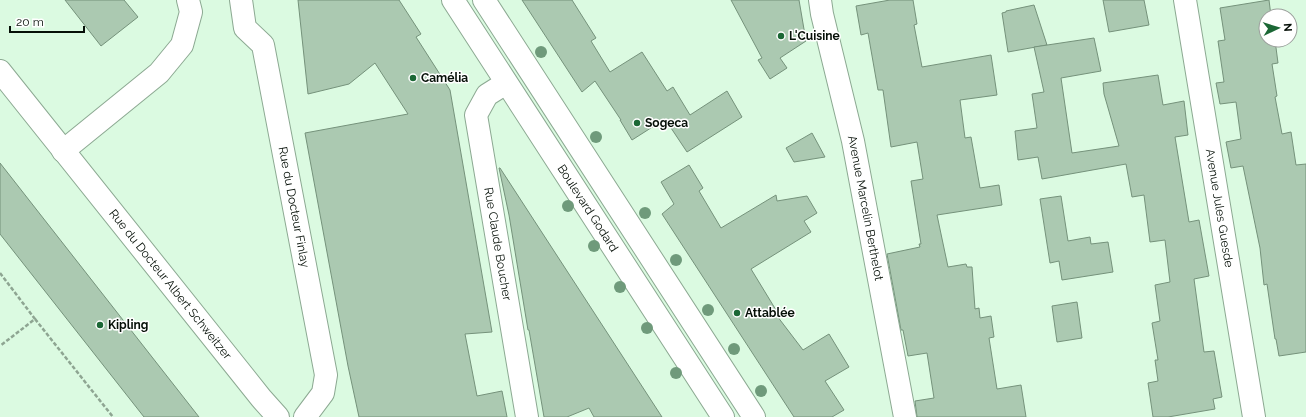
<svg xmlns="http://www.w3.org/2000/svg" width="1306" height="417" font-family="Raleway,sans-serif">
<rect width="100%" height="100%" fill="#dbfae1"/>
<g fill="#abc9b1" stroke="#75927b">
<polygon points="65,0 124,0 138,17 101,46"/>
<polygon points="298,0 399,0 421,34 416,37 450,90 492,332 465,334 477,396 502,391 507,417 359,417 348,366 305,133 408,114 375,63 349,84 308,94"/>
<polygon points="522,0 572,0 596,38 591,41 610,72 642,52 667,91 673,87 690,115 727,91 742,117 687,152 665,119 632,140 620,120 621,120 595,81 582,92"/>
<polygon points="731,0 799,0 806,41 780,58 787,68 770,79 758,60 762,58"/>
<polygon points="890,0 913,0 917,24 914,25 922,67 991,55 997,95 960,100 965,138 971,137 980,188 999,185 1002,205 937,215 948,267 966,264 967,267 972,267 975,309 979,308 980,318 991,316 994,337 989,338 997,389 1021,385 1026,417 917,417 915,401 934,398 927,353 908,356 903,330 901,330 887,254 920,247 919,244 921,244 911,181 923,179 917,142 891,147 883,90 878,90 868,33 861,35 856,6"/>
<polygon points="1103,0 1144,0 1149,25 1109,32"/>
<polygon points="1269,0 1271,16 1266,16 1266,40 1275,40 1278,63 1272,64 1277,96 1275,97 1282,134 1291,132 1296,165 1306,164 1306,352 1279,356 1276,339 1275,339 1267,284 1264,285 1260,248 1243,166 1231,168 1226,142 1241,139 1236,102 1220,104 1216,83 1224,82 1218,41 1225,40 1220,8"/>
<polygon points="1034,5 1047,45 1008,52 1002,13 1006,12 1006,11"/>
<polygon points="1094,38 1101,71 1061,78 1072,153 1119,146 1104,94 1103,83 1158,75 1163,105 1184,101 1188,135 1175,137 1189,222 1199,220 1209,276 1194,279 1204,352 1214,351 1222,397 1213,399 1215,409 1168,417 1153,417 1148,383 1158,381 1155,360 1158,360 1152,323 1160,321 1155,285 1170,282 1165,240 1150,242 1144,195 1132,197 1126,164 1042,179 1038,157 1018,160 1015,131 1037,128 1032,94 1044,92 1034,47"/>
<polygon points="812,133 825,157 794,162 786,148"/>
<polygon points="0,163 199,417 144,417 0,234"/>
<polygon points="689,165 703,188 699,191 721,228 776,195 777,201 807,196 817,213 804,221 811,232 751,269 776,310 774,312 803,350 829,334 849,367 825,381 844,410 832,417 794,417 662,214 674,204 661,182"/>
<polygon points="499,168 500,168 662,417 594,417 589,408 567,417 544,417 529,330 528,330 509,215"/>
<polygon points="1061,196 1068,241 1090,237 1091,244 1108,242 1113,272 1062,280 1059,261 1050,263 1040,199"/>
<polygon points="1077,302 1082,338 1057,342 1052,306"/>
</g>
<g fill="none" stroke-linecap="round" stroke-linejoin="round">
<g stroke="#8ca992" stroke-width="24">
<g id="street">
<path id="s1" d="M241 0 245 28 263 45 326 375 323 393 305 417"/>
<path id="s2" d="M820 0 822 14 853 141 905 417"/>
<path id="s3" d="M1185 0 1254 417"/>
<path id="s4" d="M0 71 261 398 278 417"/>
<path id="s5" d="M506 83 487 95 476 115 527 417"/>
<polyline points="63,151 159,73 182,45 191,12 188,0"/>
</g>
</g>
<g stroke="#8ca992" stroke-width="24">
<g id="primary">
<path id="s6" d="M453 0 723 417"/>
<polyline points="484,0 754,417"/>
</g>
</g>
<g stroke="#8ea592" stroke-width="2.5" stroke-dasharray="4 2" stroke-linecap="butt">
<polyline points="0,273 35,319 0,346"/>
<polyline points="35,319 113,417"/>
</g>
<use href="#street" stroke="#fff" stroke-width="22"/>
<use href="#primary" stroke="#fff" stroke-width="22"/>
</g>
<g fill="#6f9a7b">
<circle cx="541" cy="52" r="6"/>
<circle cx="596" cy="137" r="6"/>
<circle cx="568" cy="206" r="6"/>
<circle cx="645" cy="213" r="6"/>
<circle cx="594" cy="246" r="6"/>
<circle cx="676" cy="260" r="6"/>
<circle cx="620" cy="287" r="6"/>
<circle cx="708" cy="310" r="6"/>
<circle cx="647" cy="328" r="6"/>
<circle cx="734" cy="349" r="6"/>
<circle cx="676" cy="373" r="6"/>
<circle cx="761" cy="391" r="6"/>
</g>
<g fill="#1b6735" stroke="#fff" stroke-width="1.5">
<circle cx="781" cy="36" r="4"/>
<circle cx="413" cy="78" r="4"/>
<circle cx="637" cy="123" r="4"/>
<circle cx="737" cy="313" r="4"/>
<circle cx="100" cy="325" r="4"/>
</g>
<g text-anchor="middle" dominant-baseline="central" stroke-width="3" stroke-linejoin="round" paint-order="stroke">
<g font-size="12" font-weight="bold" fill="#050f07" stroke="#fff" text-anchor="start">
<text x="789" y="36">L'Cuisine</text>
<text x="421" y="78">Camélia</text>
<text x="645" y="123">Sogeca</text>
<text x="745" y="313">Attablée</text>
<text x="108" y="325">Kipling</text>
</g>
<g font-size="12" fill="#050f07" stroke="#fff">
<text stroke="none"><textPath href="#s1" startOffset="218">Rue du Docteur Finlay</textPath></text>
<text stroke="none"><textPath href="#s2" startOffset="213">Avenue Marcelin Berthelot</textPath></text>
<text stroke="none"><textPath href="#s3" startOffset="211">Avenue Jules Guesde</textPath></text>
<text stroke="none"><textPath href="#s6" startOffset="248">Boulevard Godard</textPath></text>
<text stroke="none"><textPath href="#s5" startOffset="176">Rue Claude Boucher</textPath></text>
<text stroke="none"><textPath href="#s4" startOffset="273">Rue du Docteur Albert Schweitzer</textPath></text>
</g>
</g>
<g transform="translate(1278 28) rotate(86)"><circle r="19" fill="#ffffff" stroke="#9b9f9c"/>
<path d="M0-3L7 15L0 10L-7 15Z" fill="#1b6735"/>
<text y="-6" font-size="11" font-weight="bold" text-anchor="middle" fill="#050f07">N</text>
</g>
<path d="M10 26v6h74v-6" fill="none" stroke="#050f07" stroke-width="2"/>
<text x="16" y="26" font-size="12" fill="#050f07" stroke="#ffffff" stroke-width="3" paint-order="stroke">20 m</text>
</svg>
